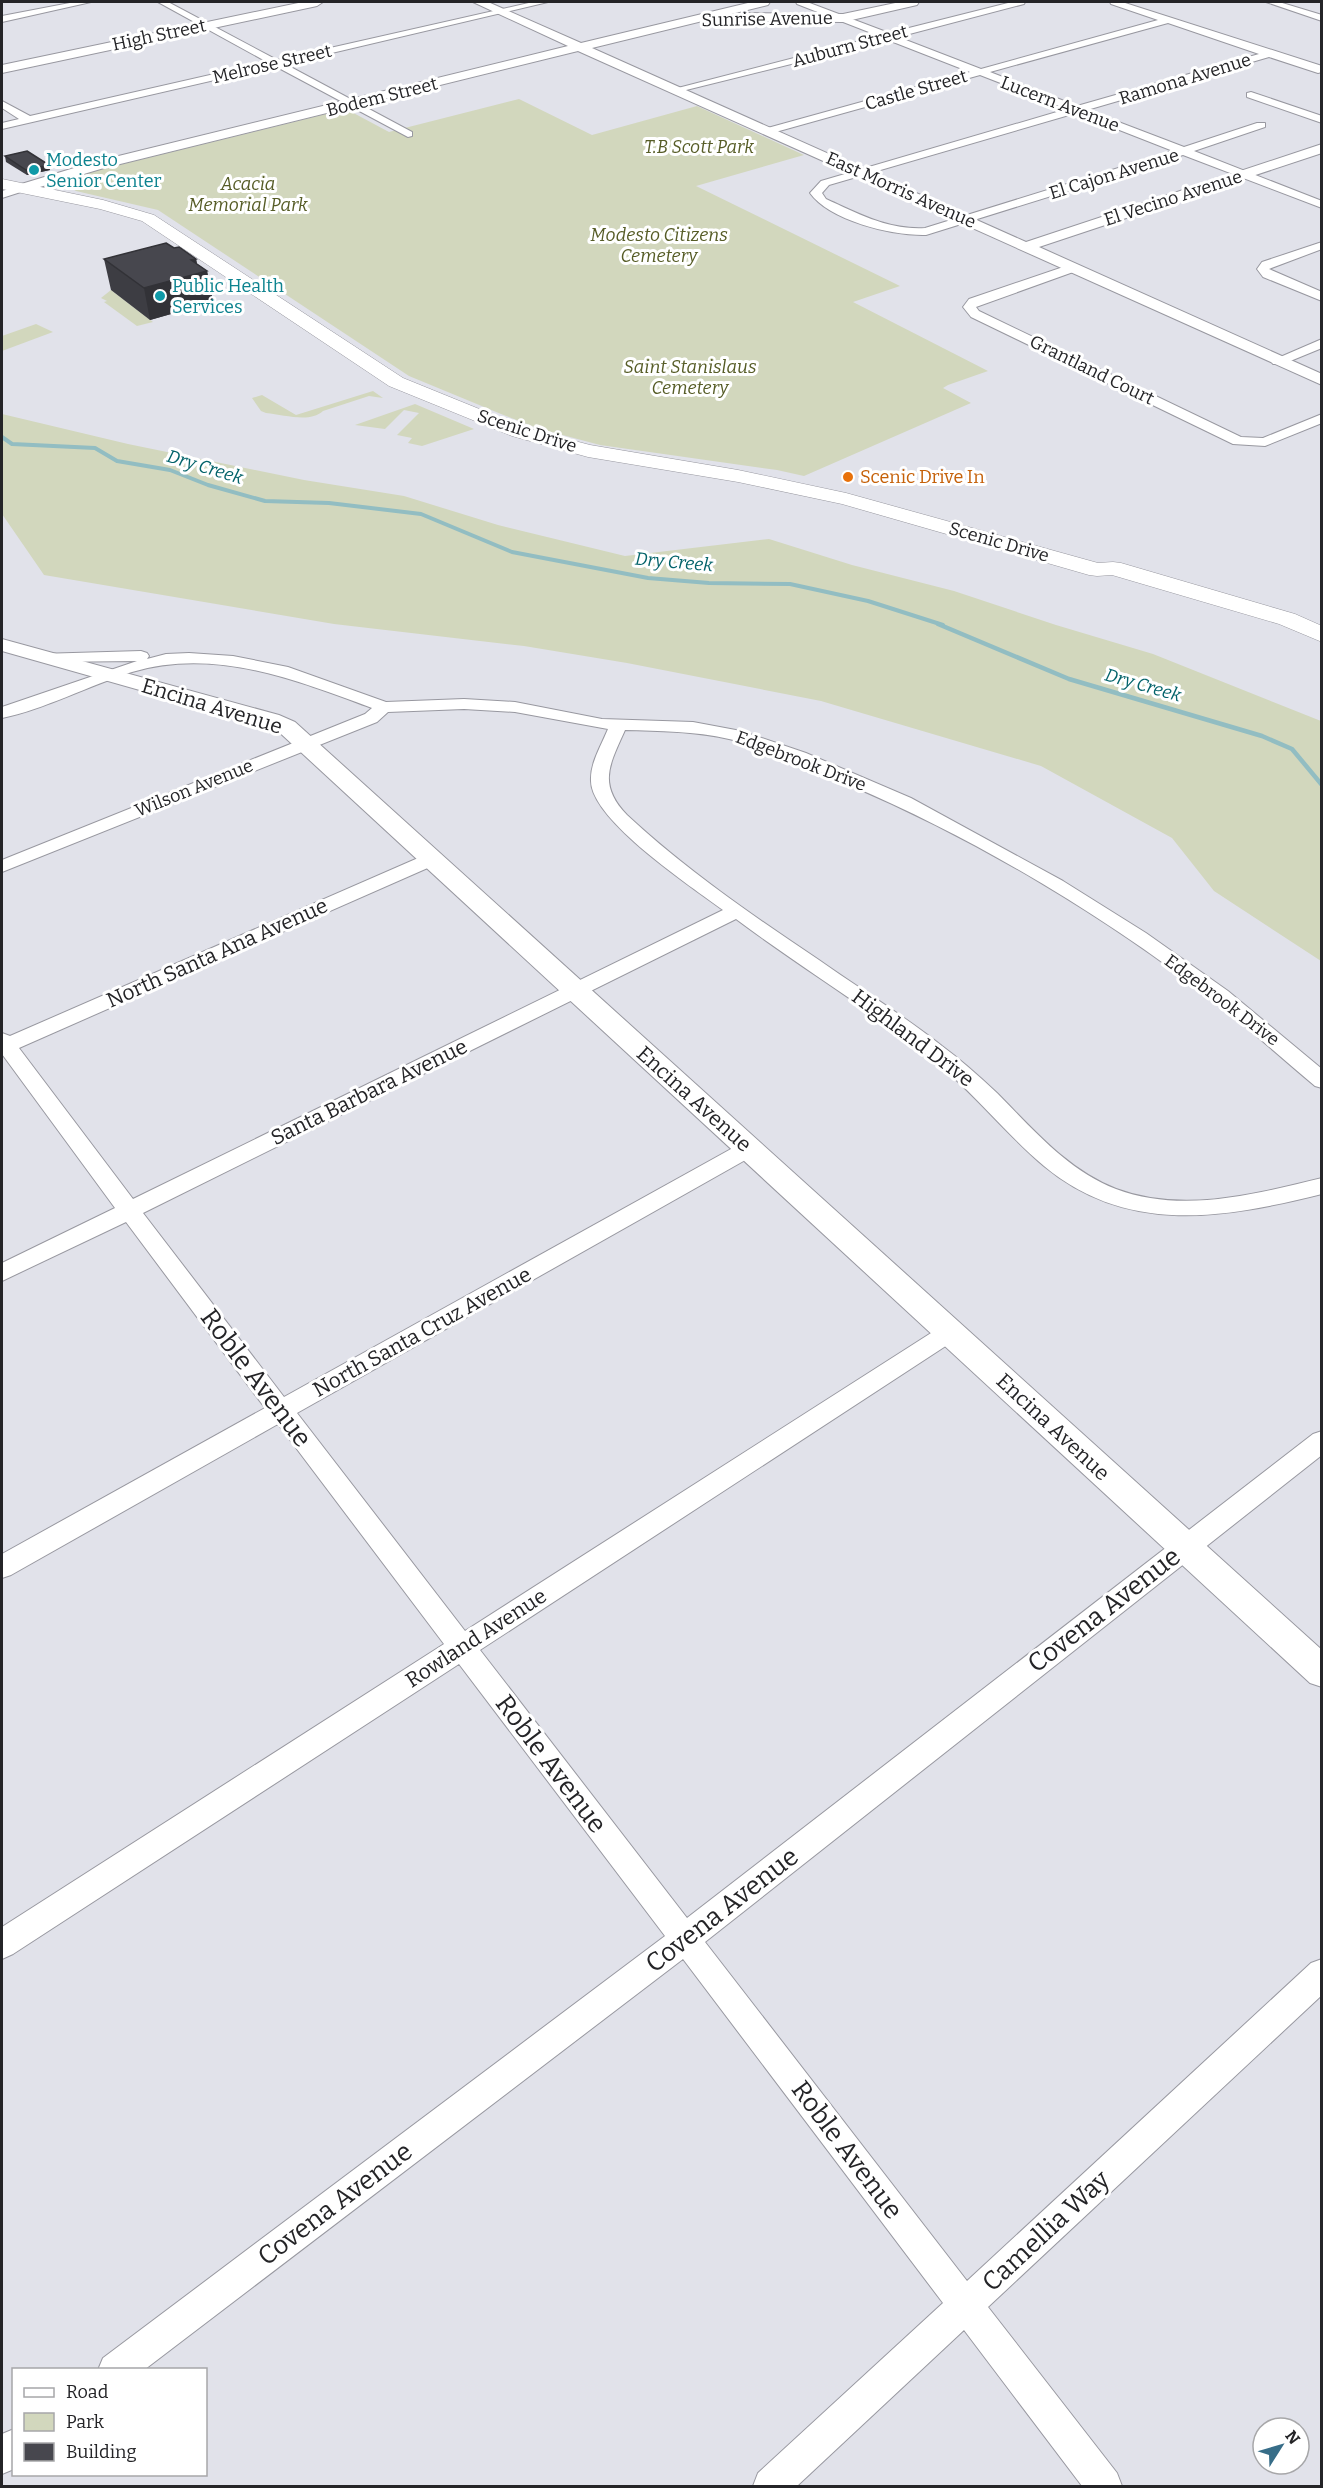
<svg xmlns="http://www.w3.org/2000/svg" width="1323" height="2488" font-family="Bitter,serif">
<rect width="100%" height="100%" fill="#e1e2ea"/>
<g fill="#d2d7bd">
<polygon points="519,99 592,135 697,106 804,155 696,186 900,286 853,302 988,371 948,385 943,388 971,403 804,476 777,470 600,445 540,429 501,414 409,376 158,210 76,191 68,186 68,182 86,173 346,109 389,132"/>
<polygon points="111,290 153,322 137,326 104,302 107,301 101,298"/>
<polygon points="36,324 53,332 2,351 2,336"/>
<path d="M373 391 383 398 369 396 323 411C310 423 285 415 266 413L261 411 252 398 262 395 296 415Z"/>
<polygon points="415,404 474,429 422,446 408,443 412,438 397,435 419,413 404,410 385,429 355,425"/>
<polygon points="2,414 128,444 304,480 404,496 498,525 625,556 769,539 852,565 954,591 1056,625 1153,654 1321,721 1321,961 1214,891 1172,838 1041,766 821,701 627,663 524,646 334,624 44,575 2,514"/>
</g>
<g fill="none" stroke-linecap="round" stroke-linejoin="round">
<polyline stroke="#92bdc2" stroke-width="4" points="2,437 12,444 95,448 117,461 170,470 208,485 265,501 329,503 421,514 512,552 648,578 709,583 790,584 868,601 943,625"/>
<polyline stroke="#92bdc2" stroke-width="4.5" points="938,624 1069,679 1262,736 1292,749 1322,785"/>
<g stroke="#9898a0" stroke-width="2">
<g id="minor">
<polygon points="75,2 91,2 2,22 2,16"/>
<polygon points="158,2 168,2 277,60 533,2 548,2 285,64 412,132 412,136 408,137 275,66 2,129 2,123 19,119 2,108 2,101 30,116 267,62"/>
<path d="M796 2H807L889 33 1012 2H1025L1024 4 898 37 981 69 1158 20 1111 4 1110 2H1122L1322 66V72L1318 73 1269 57 1087 110 1184 147 1257 123H1265V127L1194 151 1322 201V208L1183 155 926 235C893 236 830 221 810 193L821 181 1067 109 980 75 772 133H764V129L970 72 888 40 674 93V89L879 36 797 4ZM1168 23 1259 54 1077 106 990 72ZM1076 113 1173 151 925 228C888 230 859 214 826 199L822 193 829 185Z"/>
<polygon points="1266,2 1279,2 1322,15 1322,21"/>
<polygon points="1251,92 1322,116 1322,123 1247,97 1247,93"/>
<polygon points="23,185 27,186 27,190 2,198 2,191"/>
<polygon points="1322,242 1322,249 1269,269 1322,292 1322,301 1263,277 1257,269 1262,262"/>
<polygon points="1072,264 1078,268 1076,271 976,307 979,311 1241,437 1263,438 1322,414 1322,423 1265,446 1233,444 971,317 963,307 969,299"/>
<polygon points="1322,339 1322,348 1283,364 1273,364 1271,361"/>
<path d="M141 651 147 653 149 656 147 659 166 654 189 653 233 656 288 667 386 702 464 699 515 702 602 719 693 722 741 731 806 753 911 798 1063 881 1146 933 1228 991 1322 1069V1088L1315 1086C1281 1058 1249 1028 1214 1001 1107 917 976 839 852 786 812 769 771 748 729 739 694 731 660 731 625 730 610 764 597 784 627 815 685 869 753 916 819 960 860 989 903 1015 942 1046 961 1060 979 1076 997 1093 1033 1129 1067 1170 1116 1189 1182 1214 1256 1194 1322 1178V1194C1225 1218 1128 1236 1044 1166 1006 1134 975 1094 936 1062 872 1010 801 968 736 919L143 1213 284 1397 740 1144 748 1141 756 1144 759 1149 756 1154 297 1413 465 1631 942 1326 950 1323 958 1326 962 1332 958 1338 480 1650 687 1918 1313 1434 1322 1431V1455L705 1942 967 2281 1311 1963 1322 1959V1995L988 2307 1117 2473 1122 2486H1082L964 2330 797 2486H753L758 2473 943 2303 683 1959 144 2370H98L103 2358 665 1936 459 1664 13 1954 2 1959V1927L444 1644 278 1424 11 1575 2 1578V1554L265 1408 126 1222 2 1281V1263L115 1208 2 1054V1033L10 1036 425 855H439L441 859 439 863 19 1048 133 1199 723 910C692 887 591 820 591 781 590 763 601 746 608 729L515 712 464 709 388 712 377 722 2 872V860L365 714 372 708C295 680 215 647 132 672 90 685 43 710 2 718V707L137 661 45 662 37 657 39 654Z"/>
<polygon points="14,2429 14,2469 2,2474 2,2434"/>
</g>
</g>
<g stroke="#9898a0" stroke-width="2">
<g id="tertiary">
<polygon points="303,2 323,2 317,6 2,73 2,65"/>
<polygon points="473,2 488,2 581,43 752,2 770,2 768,5 592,48 1026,242 1322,144 1322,153 1039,247 1322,374 1322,385 578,51 104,168 23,192 16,188 18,185 94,162 568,46"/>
<polygon points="900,2 919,2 917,5 843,22 737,21 731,17 737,13 843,14"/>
<polygon points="2,639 279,715 295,722 1322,1650 1322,1687 1310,1683 279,732 263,725 2,651"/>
</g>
</g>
<g stroke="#9898a0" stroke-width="1">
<polygon id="secondary" points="2,179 103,200 154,215 403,378 526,428 590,445 738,470 846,493 1098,563 1113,562 1121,563 1295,614 1322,626 1322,642 1279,624 1112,575 1097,576 1089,575 842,504 738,482 588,457 512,436 389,386 142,221 100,209 2,189"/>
</g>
<use href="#minor" fill="#fff" fill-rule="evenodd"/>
<use href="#tertiary" fill="#fff" fill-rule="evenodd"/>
<use href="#secondary" fill="#fff" fill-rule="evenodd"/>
</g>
<g fill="#3d3d43">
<polygon points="5,156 50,170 27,175 6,162"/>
<polygon points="174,248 196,259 197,264 207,271 213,302 150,320 111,290 104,259"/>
</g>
<g fill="#323237">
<polygon points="49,165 50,170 27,175 26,170"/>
<polygon points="196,259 199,274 207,271 213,302 150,320 144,288 191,260"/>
</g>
<g fill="#47474e" stroke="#323237" stroke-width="1.5">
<polygon points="27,151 49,165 26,170 5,156"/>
<polygon points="166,243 174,248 179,247 196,259 191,260 207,271 144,288 104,259"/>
</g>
<g fill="#0f9aa8" stroke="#fff" stroke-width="2">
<circle cx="34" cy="170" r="6"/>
<circle cx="160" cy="296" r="6"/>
</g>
<circle fill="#e8710a" stroke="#fff" stroke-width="2" cx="848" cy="477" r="6"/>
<g text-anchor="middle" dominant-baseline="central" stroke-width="6" stroke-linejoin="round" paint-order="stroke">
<g font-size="18" fill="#242427" stroke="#fff">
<text transform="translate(767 19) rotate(-1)">Sunrise Avenue</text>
<text transform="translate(159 35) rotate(-12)">High Street</text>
<text transform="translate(850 46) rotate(-15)">Auburn Street</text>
<text transform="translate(272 64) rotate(-13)">Melrose Street</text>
<text transform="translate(1185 79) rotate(-17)">Ramona Avenue</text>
<text transform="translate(916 90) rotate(-16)">Castle Street</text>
<text transform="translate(382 97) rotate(-14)">Bodem Street</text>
<text transform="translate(1060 104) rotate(21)">Lucern Avenue</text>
<text transform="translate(1114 174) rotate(-17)">El Cajon Avenue</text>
<text transform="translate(901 190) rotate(24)">East Morris Avenue</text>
<text transform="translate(1173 198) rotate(-18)">El Vecino Avenue</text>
<text transform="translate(1092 370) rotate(26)">Grantland Court</text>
<text transform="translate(527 431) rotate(18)">Scenic Drive</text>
<text transform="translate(999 542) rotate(16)">Scenic Drive</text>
<text transform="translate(801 761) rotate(21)">Edgebrook Drive</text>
<text transform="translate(194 788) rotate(-22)">Wilson Avenue</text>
<text transform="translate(1222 1000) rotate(37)">Edgebrook Drive</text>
</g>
<g font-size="18" font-style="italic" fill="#565c26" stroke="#fff">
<text x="699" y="147">T.B Scott Park</text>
<text x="248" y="184">Acacia<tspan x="248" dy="21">Memorial Park</tspan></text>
<text x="659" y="235">Modesto Citizens<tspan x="659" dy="21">Cemetery</tspan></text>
<text x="690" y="367">Saint Stanislaus<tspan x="690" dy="21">Cemetery</tspan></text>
</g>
<g font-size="18" fill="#0d838f" stroke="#fff" text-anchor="start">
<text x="46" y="160">Modesto<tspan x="46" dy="21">Senior Center</tspan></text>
<text x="172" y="286">Public Health<tspan x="172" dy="21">Services</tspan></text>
</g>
<g font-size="18" font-style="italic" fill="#03636a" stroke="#fff">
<text transform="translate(205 467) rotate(17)">Dry Creek</text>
<text transform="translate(674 562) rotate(5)">Dry Creek</text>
<text transform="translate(1143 685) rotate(16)">Dry Creek</text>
</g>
<g font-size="18" fill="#c56008" stroke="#fff" text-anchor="start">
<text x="860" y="477">Scenic Drive In</text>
</g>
<g font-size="21" fill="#242427" stroke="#fff">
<text transform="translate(212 706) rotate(17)">Encina Avenue</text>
<text transform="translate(217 953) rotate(-24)">North Santa Ana Avenue</text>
<text transform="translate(913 1038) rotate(37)">Highland Drive</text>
<text transform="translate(369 1092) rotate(-26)">Santa Barbara Avenue</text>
<text transform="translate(694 1099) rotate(42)">Encina Avenue</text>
<text transform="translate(422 1332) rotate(-29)">North Santa Cruz Avenue</text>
<text transform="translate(1053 1427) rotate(43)">Encina Avenue</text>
<text transform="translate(476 1638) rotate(-33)">Rowland Avenue</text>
</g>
<g font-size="26" fill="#242427" stroke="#fff">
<text transform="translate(256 1378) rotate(53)">Roble Avenue</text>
<text transform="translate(1104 1610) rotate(-38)">Covena Avenue</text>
<text transform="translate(551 1764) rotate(53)">Roble Avenue</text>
<text transform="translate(722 1910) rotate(-38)">Covena Avenue</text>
<text transform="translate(847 2150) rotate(53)">Roble Avenue</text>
<text transform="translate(335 2204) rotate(-37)">Covena Avenue</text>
<text transform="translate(1046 2231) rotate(-43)">Camellia Way</text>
</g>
</g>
<rect width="1323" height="2488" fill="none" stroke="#242427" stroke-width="6"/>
<rect x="12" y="2368" width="195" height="108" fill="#ffffff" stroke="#a7a7a9" stroke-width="1.5"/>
<rect x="24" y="2388" width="30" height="9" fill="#ffffff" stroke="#a7a7a9" stroke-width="1.5"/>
<text x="66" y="2398" font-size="18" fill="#242427">Road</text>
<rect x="24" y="2413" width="30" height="18" fill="#d2d7bd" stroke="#a7a7a9" stroke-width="1.5"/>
<text x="66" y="2428" font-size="18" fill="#242427">Park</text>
<rect x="24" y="2443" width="30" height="18" fill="#47474e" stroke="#a7a7a9" stroke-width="1.5"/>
<text x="66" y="2458" font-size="18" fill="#242427">Building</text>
<g transform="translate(1281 2446) rotate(53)"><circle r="28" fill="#ffffff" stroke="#a7a7a9" stroke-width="1.5"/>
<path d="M0-4.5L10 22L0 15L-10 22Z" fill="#376d88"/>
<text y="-9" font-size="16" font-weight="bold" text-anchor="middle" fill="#242427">N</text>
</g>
</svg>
